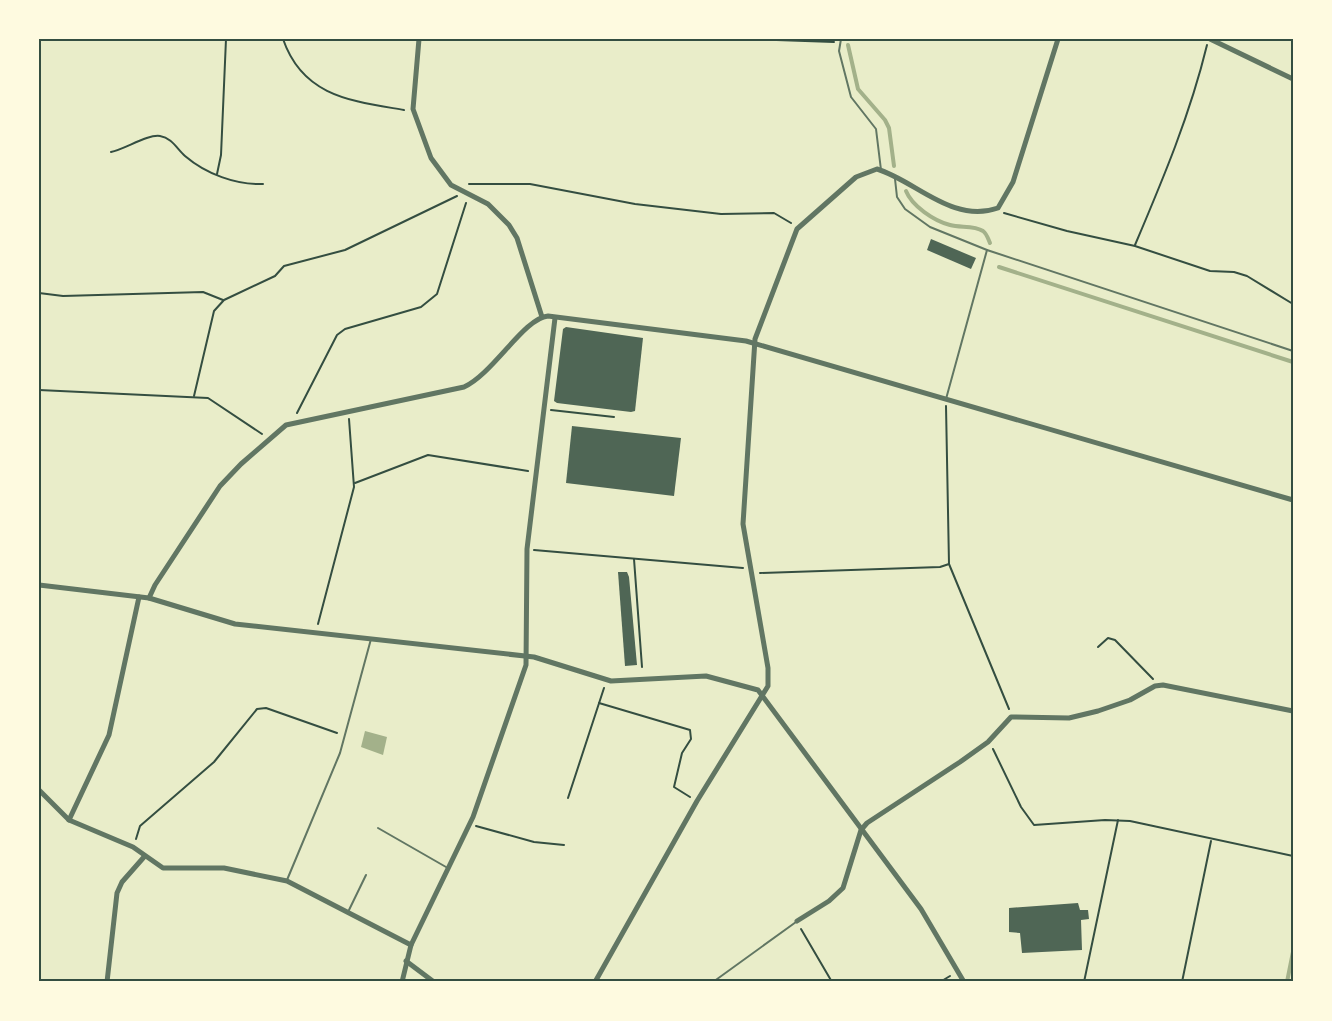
<svg xmlns="http://www.w3.org/2000/svg" width="1332" height="1021" font-family="Georgia,serif">
<rect width="100%" height="100%" fill="#e9edc9"/>
<polygon fill="#a3b18a" points="365,731 387,737 383,755 361,747"/>
<g fill="none" stroke-linecap="round" stroke-linejoin="round">
<g stroke="#a3b18a" stroke-width="4">
<polyline points="848,45 858,89 885,120 889,128 894,166"/>
<path d="M906 191C912 206 934 221 950 225 960 228 974 225 983 231 987 234 988 239 990 243"/>
<polyline points="999,267 1293,362"/>
<polyline points="1287,982 1293,952"/>
</g>
</g>
<g fill="#4f6655">
<polygon points="931,239 976,258 971,269 927,250"/>
<polygon points="566,327 643,338 635,411 631,412 557,403 554,401 563,329"/>
<polygon points="572,426 681,438 674,496 566,483"/>
<polygon points="618,572 627,572 629,577 637,665 625,666"/>
<polygon points="1078,903 1080,910 1088,910 1089,919 1081,920 1082,950 1022,953 1020,933 1009,932 1009,908"/>
</g>
<g fill="none" stroke-linecap="round" stroke-linejoin="round">
<g stroke="#344e41" stroke-width="2">
<path d="M283 39C303 97 352 101 404 110"/>
<polyline points="747,39 834,42"/>
<path d="M111 152C125 149 148 134 160 136 172 138 177 149 185 156 206 174 236 185 263 184"/>
<polyline points="217,174 221,155 226,39"/>
<polyline points="469,184 530,184 635,204 721,214 774,213 791,223"/>
<polyline points="1004,213 1067,231 1135,246 1210,271 1234,272 1247,276 1293,304"/>
<path d="M1135 245C1163 179 1190 115 1207 45"/>
<polyline points="39,293 63,296 203,292 223,300"/>
<polyline points="39,390 208,398 262,434"/>
<polyline points="194,396 214,311 224,300 275,276 284,266 345,250 457,196"/>
<polyline points="946,406 949,564 1009,709"/>
<polyline points="551,410 614,417"/>
<polyline points="297,413 337,335 345,329 421,307 437,294 466,203"/>
<polyline points="355,483 428,455 528,471"/>
<polyline points="534,550 743,568"/>
<polyline points="634,559 642,667"/>
<polyline points="760,573 940,567 949,564"/>
<polyline points="318,624 354,487 349,419"/>
<polyline points="1098,647 1108,638 1115,640 1153,679"/>
<polyline points="599,703 690,730 691,739 682,753 674,787 690,797"/>
<polyline points="993,749 1021,807 1034,825 1105,820 1130,821 1293,856"/>
<polyline points="568,798 604,688"/>
<polyline points="476,826 534,842 564,845"/>
<polyline points="136,839 140,826 214,762 257,709 266,708 337,733"/>
<polyline points="801,929 832,982"/>
<polyline points="940,982 950,976"/>
<polyline points="1084,982 1118,820"/>
<polyline points="1182,982 1211,841"/>
</g>
<g stroke="#617663" stroke-width="2">
<polyline points="841,39 839,51 851,97 876,129 881,170"/>
<polyline points="895,179 897,197 905,209 930,227 987,250 1293,351"/>
<polyline points="946,399 987,250"/>
<polyline points="378,828 446,867"/>
<polyline points="287,880 340,753 371,639"/>
<polyline points="349,910 366,875"/>
<polyline points="713,982 796,922"/>
</g>
<g stroke="#617663" stroke-width="5">
<polyline points="419,39 413,109 431,158 451,185 488,204 509,225 517,238 542,317"/>
<polyline points="1210,39 1293,79"/>
<polyline points="39,585 149,598 235,624 534,657 611,681 706,676 758,690 921,909 964,982"/>
<path d="M149 598 155 585 220 486 241 464 286 425 464 387C493 374 524 318 548 316L746 341 1293 500"/>
<polyline points="39,790 69,820 133,847 163,868 224,868 287,881 411,945"/>
<polyline points="69,820 109,735 139,597"/>
<polyline points="797,921 829,901 843,888 861,830 867,823 960,762 988,742 1011,717 1069,718 1098,711 1130,700 1155,686 1163,685 1293,711"/>
<polyline points="406,961 434,982"/>
<polyline points="107,982 117,893 122,882 144,857"/>
<polyline points="402,982 411,945 473,817 526,665 527,549 555,318"/>
<path d="M595 982 697 801 768 686V668L743 524 755 339 797 229 856 177 877 169C916 181 952 224 998 208L1013 182 1058 39"/>
</g>
</g>
<rect width="1332" height="1021" fill="none" stroke="#fefae0" stroke-width="81"/>
<rect x="40" y="40" width="1252" height="940" fill="none" stroke="#344e41" stroke-width="2"/>
</svg>
